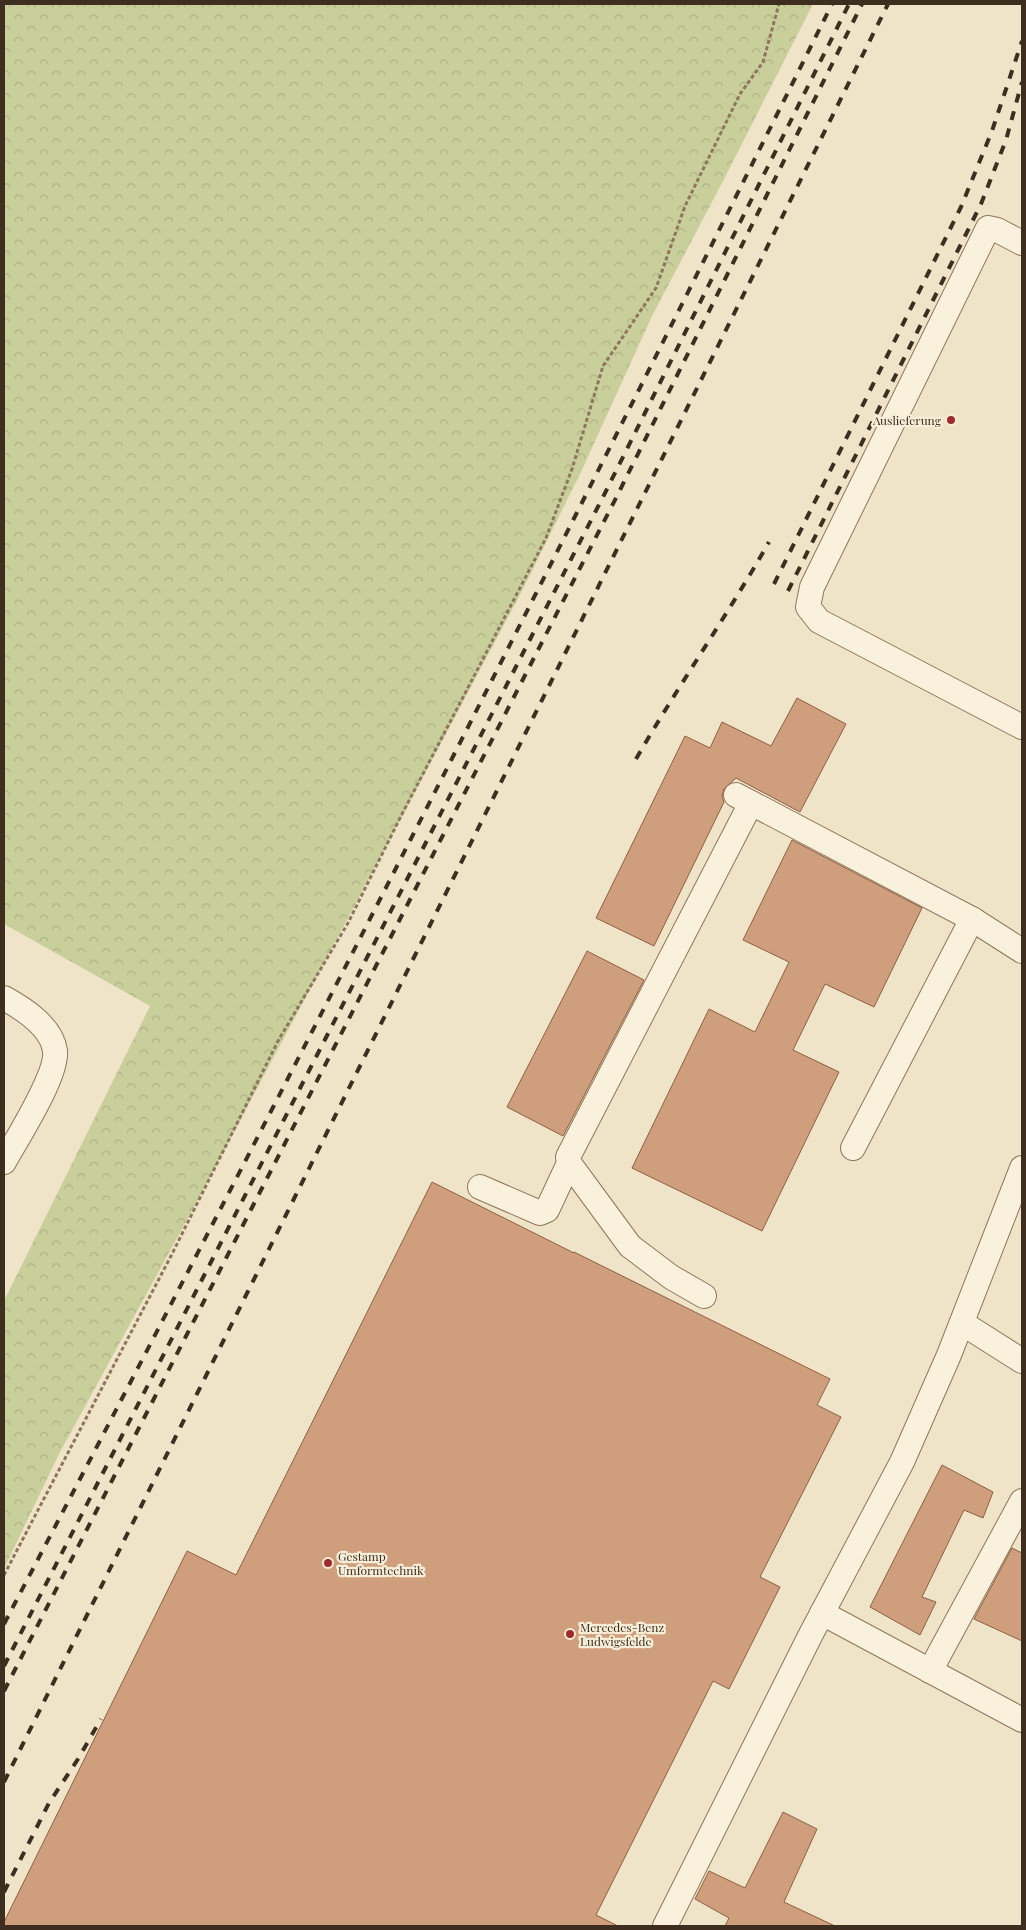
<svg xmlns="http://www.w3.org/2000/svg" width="1026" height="1930" font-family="'Playfair Display',serif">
<defs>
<pattern id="forest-crowns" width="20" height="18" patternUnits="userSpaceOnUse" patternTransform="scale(1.25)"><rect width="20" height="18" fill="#c9cf9b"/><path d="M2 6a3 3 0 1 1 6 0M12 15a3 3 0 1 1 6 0" fill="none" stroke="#aeb285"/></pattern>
</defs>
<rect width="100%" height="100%" fill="#f0e4c8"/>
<polygon fill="url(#forest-crowns)" points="4,4 813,4 722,183 652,316 581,472 522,591 194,1207 59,1454 4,1569 4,1301 150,1006 4,924"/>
<g fill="#cf9f7d" stroke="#8d5f41">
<polygon points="797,698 846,724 800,812 736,778 724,789 722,796 724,802 654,946 596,918 685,736 710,748 722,722 771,746"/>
<polygon points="792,840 922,908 874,1007 825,984 793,1050 839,1072 762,1231 632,1168 709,1009 755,1032 789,962 743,940"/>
<polygon points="587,951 644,980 563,1136 507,1107"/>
<polygon points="432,1182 574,1253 574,1252 830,1379 817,1405 841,1417 760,1577 780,1587 729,1689 713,1681 596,1915 618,1926 4,1926 4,1922 187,1551 236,1575"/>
<polygon points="942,1465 993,1492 983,1518 964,1510 922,1597 936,1602 920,1635 870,1607"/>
<polygon points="1012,1548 1022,1553 1022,1641 974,1619"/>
<polygon points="783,1812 817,1829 784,1902 835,1926 725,1926 729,1918 695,1899 709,1871 745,1888"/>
</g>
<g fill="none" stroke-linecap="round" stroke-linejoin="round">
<g stroke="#8d765c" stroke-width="26">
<g id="minor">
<polyline points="1022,243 997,230 988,228 812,587 808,607 819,621 1022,727"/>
<polyline points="736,795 972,919 1022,951"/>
<path d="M4 998C24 1009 52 1027 55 1051 58 1075 16 1140 4 1162"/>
<polyline points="853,1148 972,919"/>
<polyline points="480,1187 540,1213 547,1210 569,1163"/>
<polyline points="704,1296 671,1277 630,1246 569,1163 568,1157 751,803"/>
<polyline points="962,1323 1022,1361"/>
<polyline points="822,1613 1022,1720"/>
<polyline points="930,1671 1022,1501"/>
<polyline points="665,1926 810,1636 902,1462 949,1355 1022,1168"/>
</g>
</g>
<polyline stroke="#8d765c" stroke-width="3" stroke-dasharray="4 2.5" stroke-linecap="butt" points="4,1575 171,1256 278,1041 348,923 401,816 546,538 572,469 603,366 656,288 685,206 740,94 763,62 779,4"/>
<use href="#minor" stroke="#faf1dc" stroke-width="24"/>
<g stroke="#3d2e20" stroke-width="4" stroke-dasharray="9 9" stroke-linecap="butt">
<polyline points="774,584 961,207 992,131 1022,41"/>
<polyline points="788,591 981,204 1006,140 1022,82"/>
<path d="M636 759C678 686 727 616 769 542"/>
<path d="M4 1624C286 1087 562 547 832 4"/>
<polyline points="4,1666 606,491 849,4"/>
<polyline points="4,1691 617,496 862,4"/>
<polyline points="4,1782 888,4"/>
<polyline points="4,1892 49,1803 78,1759 101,1719"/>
</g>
</g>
<g fill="#9e2a2b" stroke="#f7eed8" stroke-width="2">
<circle cx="951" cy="420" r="5"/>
<circle cx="328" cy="1563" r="5"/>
<circle cx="570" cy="1634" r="5"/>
</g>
<g text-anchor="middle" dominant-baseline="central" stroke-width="4.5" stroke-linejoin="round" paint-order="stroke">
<g font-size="12" fill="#3d2e20" stroke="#f7eed8" text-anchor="start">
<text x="941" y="420" text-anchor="end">Auslieferung</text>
<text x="338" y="1556">Gestamp<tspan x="338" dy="14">Umformtechnik</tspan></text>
<text x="580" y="1627">Mercedes-Benz<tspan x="580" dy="14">Ludwigsfelde</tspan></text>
</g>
</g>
<rect width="1026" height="1930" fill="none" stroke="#3d2e20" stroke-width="10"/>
</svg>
